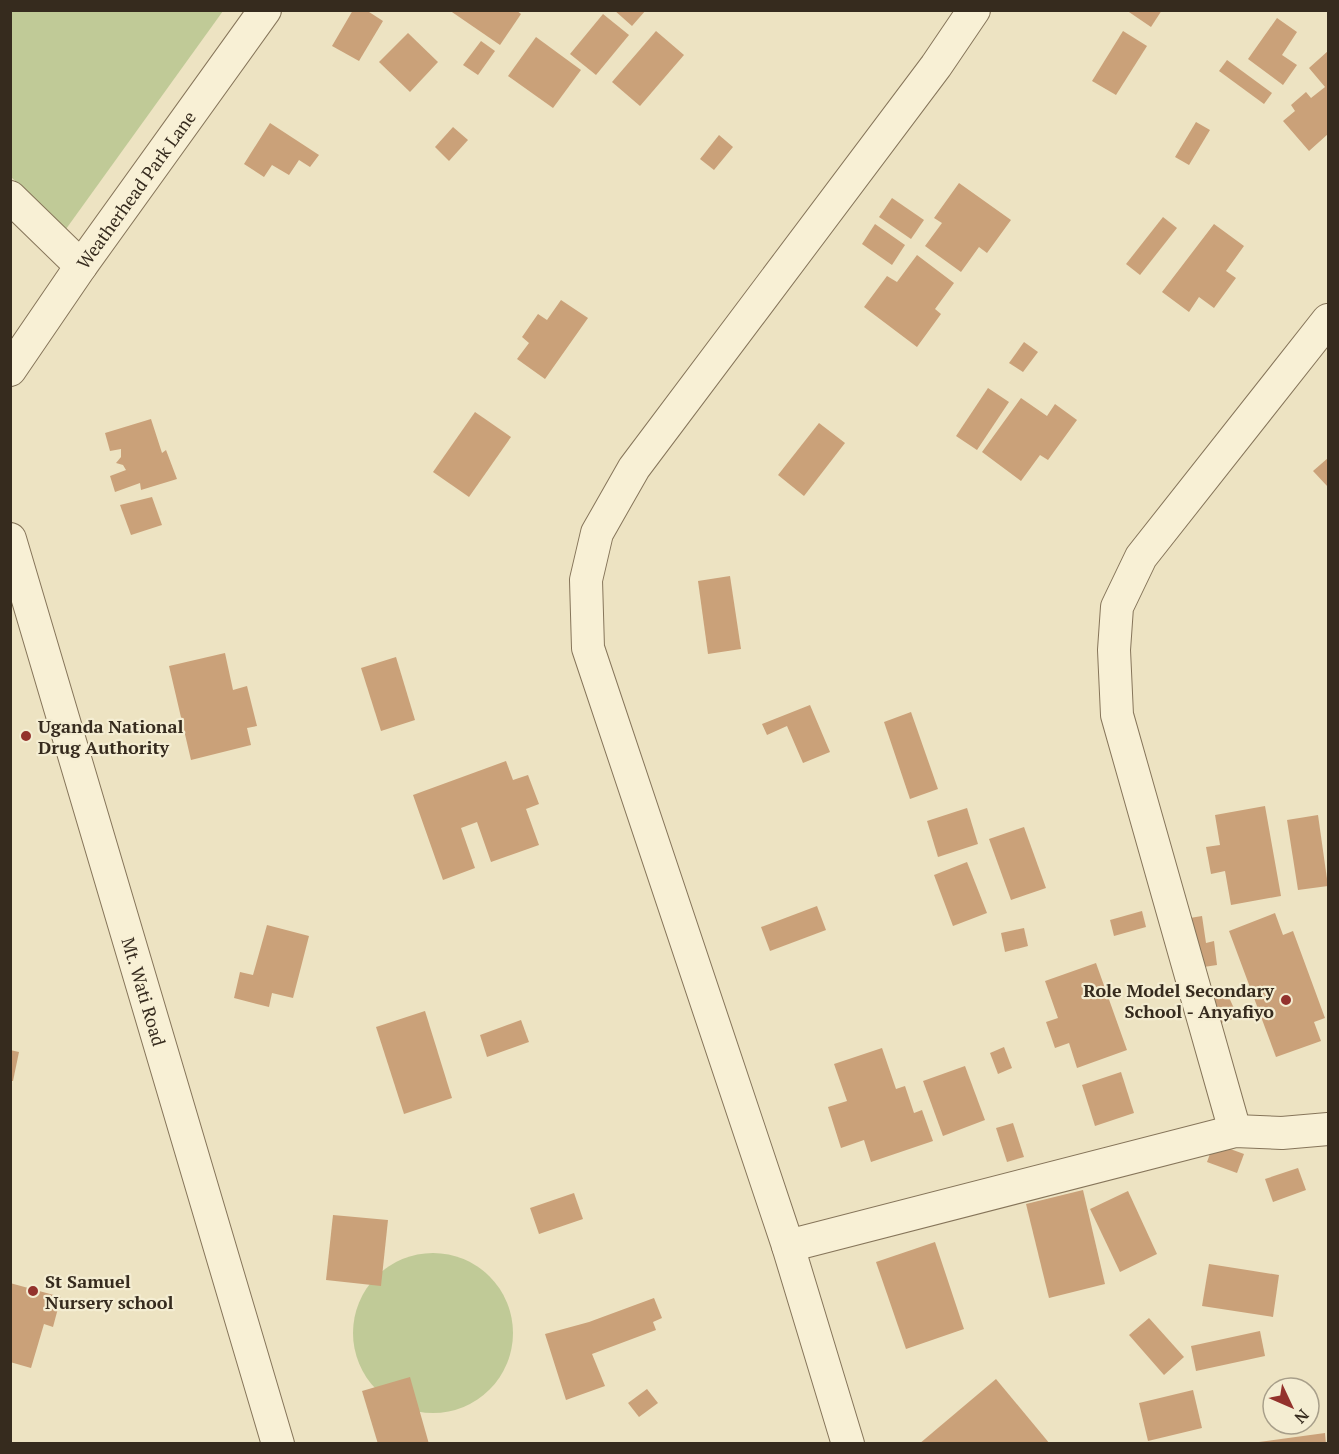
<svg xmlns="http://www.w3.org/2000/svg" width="1339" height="1454" font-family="'PT Serif',serif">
<rect width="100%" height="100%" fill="#ede3c2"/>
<g fill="#c0ca97">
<polygon points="10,11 223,11 66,229 11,177"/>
<circle cx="433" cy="1333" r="80"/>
</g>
<g fill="#caa179">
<polygon points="353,10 366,10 383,21 359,61 332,46"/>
<polygon points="449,10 516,10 521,14 500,45"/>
<polygon points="614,10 646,10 632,26"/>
<polygon points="1126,10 1162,10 1151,27"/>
<polygon points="603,14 629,35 596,75 570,54"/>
<polygon points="1277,18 1297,32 1282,55 1297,65 1283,85 1248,59"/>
<polygon points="656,31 684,55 640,106 612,82"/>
<polygon points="1123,31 1147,46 1116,95 1092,81"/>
<polygon points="408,33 438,62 410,92 379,62"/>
<polygon points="536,37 581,70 553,108 508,76"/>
<polygon points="481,41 495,51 478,75 463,65"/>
<polygon points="1328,51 1328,134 1309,151 1283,121 1295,111 1291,105 1306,92 1311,98 1325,87 1309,68"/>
<polygon points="1227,60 1272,93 1264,104 1219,71"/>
<polygon points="1196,122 1210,130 1189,165 1175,157"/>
<polygon points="270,123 319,155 310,167 299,160 289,175 272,165 264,177 244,164"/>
<polygon points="453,127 468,140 449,161 435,147"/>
<polygon points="719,135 733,147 714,170 700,159"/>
<polygon points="959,183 1011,220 987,253 979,247 961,272 925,246 942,223 934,218"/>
<polygon points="892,198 924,220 911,239 879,217"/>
<polygon points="1163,217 1177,228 1140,275 1126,264"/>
<polygon points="875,224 905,245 892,265 862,244"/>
<polygon points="1214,224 1244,246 1226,271 1236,278 1214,308 1199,297 1189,312 1162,292"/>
<polygon points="917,255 954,283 935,309 941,314 917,347 864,307 887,276 897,282"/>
<polygon points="561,300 588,318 545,379 517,359 529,343 522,337 538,314 547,320"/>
<polygon points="1024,342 1038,352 1023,372 1009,363"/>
<polygon points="988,388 1009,402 977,450 956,436"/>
<polygon points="1021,398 1047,416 1055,404 1077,420 1048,460 1040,455 1021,481 982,452"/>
<polygon points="475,412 511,437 469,497 433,472"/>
<polygon points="151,419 162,453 166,450 177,479 141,490 140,483 115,492 110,476 126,470 123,465 116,463 121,457 121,449 110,451 105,433"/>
<polygon points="819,423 845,443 804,496 778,475"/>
<polygon points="1328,458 1328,487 1313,471"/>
<polygon points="152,497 162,525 131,535 120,505"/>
<polygon points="730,576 741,649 708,654 698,581"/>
<polygon points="225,653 233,690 247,686 257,726 247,728 251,745 191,760 169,666"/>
<polygon points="396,657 415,720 381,731 361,668"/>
<polygon points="810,705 830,752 803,763 787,726 767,735 762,724"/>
<polygon points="911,712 938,789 910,799 884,722"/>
<polygon points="506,761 513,780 528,775 539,804 526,809 539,845 491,862 477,822 461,828 475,868 443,880 413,795"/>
<polygon points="1265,806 1281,896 1231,905 1225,871 1211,874 1206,847 1220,845 1215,815"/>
<polygon points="967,808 978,844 938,857 927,821"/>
<polygon points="1318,815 1328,886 1298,890 1287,820"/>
<polygon points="1024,827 1046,888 1011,900 989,839"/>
<polygon points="967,862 987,913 953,926 934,875"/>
<polygon points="817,906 826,930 770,951 761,927"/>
<polygon points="1142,911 1146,927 1114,936 1110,920"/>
<polygon points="1275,913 1283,935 1293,931 1325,1018 1314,1022 1321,1041 1276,1057 1229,931"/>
<polygon points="1202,916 1206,943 1214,941 1217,965 1197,968 1190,918"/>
<polygon points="267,925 309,936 293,998 272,993 269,1007 234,998 240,972 253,975"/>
<polygon points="1024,928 1028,946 1005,952 1001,933"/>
<polygon points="1096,963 1127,1050 1077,1068 1069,1043 1055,1048 1046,1022 1058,1018 1045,981"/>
<polygon points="1226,991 1238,1017 1218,1024 1208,999"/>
<polygon points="425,1011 452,1098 404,1114 376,1027"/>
<polygon points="521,1020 529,1042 487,1057 480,1035"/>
<polygon points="1004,1047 1012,1068 998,1074 990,1053"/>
<polygon points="882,1048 896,1089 905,1086 914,1113 922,1110 933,1141 871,1162 864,1140 841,1148 828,1107 847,1101 834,1064"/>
<polygon points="10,1050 19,1052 13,1081 10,1081"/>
<polygon points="965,1066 985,1120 943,1136 923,1081"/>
<polygon points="1121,1072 1134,1113 1095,1126 1082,1085"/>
<polygon points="1013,1123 1024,1157 1007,1162 996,1128"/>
<polygon points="1214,1143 1244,1154 1237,1173 1207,1162"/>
<polygon points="1298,1168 1306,1190 1273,1202 1265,1179"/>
<polygon points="1083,1190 1105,1284 1049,1298 1026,1204"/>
<polygon points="1128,1191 1157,1254 1120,1272 1090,1209"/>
<polygon points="574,1193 583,1219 539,1234 530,1208"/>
<polygon points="333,1215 388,1220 381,1286 326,1280"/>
<polygon points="935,1242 964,1329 906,1349 876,1262"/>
<polygon points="1209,1264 1279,1275 1273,1317 1202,1306"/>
<polygon points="10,1283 61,1297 53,1327 44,1324 31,1368 10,1362"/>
<polygon points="654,1298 662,1318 653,1322 656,1330 592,1354 605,1386 566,1400 545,1334 589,1322"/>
<polygon points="1149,1318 1184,1357 1164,1375 1129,1335"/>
<polygon points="1260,1331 1265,1356 1196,1371 1191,1346"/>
<polygon points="410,1377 429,1444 378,1444 362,1391"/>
<polygon points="996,1379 1050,1444 919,1444"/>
<polygon points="647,1389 658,1403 639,1417 628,1403"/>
<polygon points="1193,1390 1202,1428 1148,1441 1139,1403"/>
<polygon points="1325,1433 1326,1444 1259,1444 1259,1442"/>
</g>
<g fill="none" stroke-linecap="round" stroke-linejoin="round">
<g stroke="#86755a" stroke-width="34">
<g id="minor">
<polyline points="10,197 81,266"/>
<path id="s1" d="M10 370 81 266 265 10"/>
<path id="s2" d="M10 539 278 1444"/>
<polyline points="1235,1131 1117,715 1114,650 1117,607 1141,557 1328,320"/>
<polyline points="788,1246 1235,1131 1282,1133 1328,1129"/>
<polyline points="848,1444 788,1246 588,648 586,580 597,533 634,468 936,66 974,10"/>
</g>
</g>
<use href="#minor" stroke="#f8f0d5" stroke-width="32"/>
</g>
<g fill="#93322c" stroke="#f4edd2" stroke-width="2">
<circle cx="26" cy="736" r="6"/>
<circle cx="1286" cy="1000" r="6"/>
<circle cx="33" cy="1291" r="6"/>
</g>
<g text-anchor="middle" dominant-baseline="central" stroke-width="4.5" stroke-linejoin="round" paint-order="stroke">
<g font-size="18" fill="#362b1e" stroke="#f4edd2">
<text stroke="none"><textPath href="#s1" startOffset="220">Weatherhead Park Lane</textPath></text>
<text stroke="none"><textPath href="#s2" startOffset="472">Mt. Wati Road</textPath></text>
</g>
<g font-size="18" font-weight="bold" fill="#362b1e" stroke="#f4edd2" text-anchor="start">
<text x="38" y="726">Uganda National<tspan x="38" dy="21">Drug Authority</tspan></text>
<text x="1274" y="990" text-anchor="end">Role Model Secondary<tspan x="1274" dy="21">School - Anyafiyo</tspan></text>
<text x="45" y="1281">St Samuel<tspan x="45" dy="21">Nursery school</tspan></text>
</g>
</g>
<rect width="1339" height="1454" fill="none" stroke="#362b1e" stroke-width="24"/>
<g transform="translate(1291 1406) rotate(134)"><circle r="28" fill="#f4edd2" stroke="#a89f8a" stroke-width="1.5"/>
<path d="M0-4.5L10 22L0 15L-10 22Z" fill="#93322c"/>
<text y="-9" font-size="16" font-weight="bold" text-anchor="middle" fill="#362b1e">N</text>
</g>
</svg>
